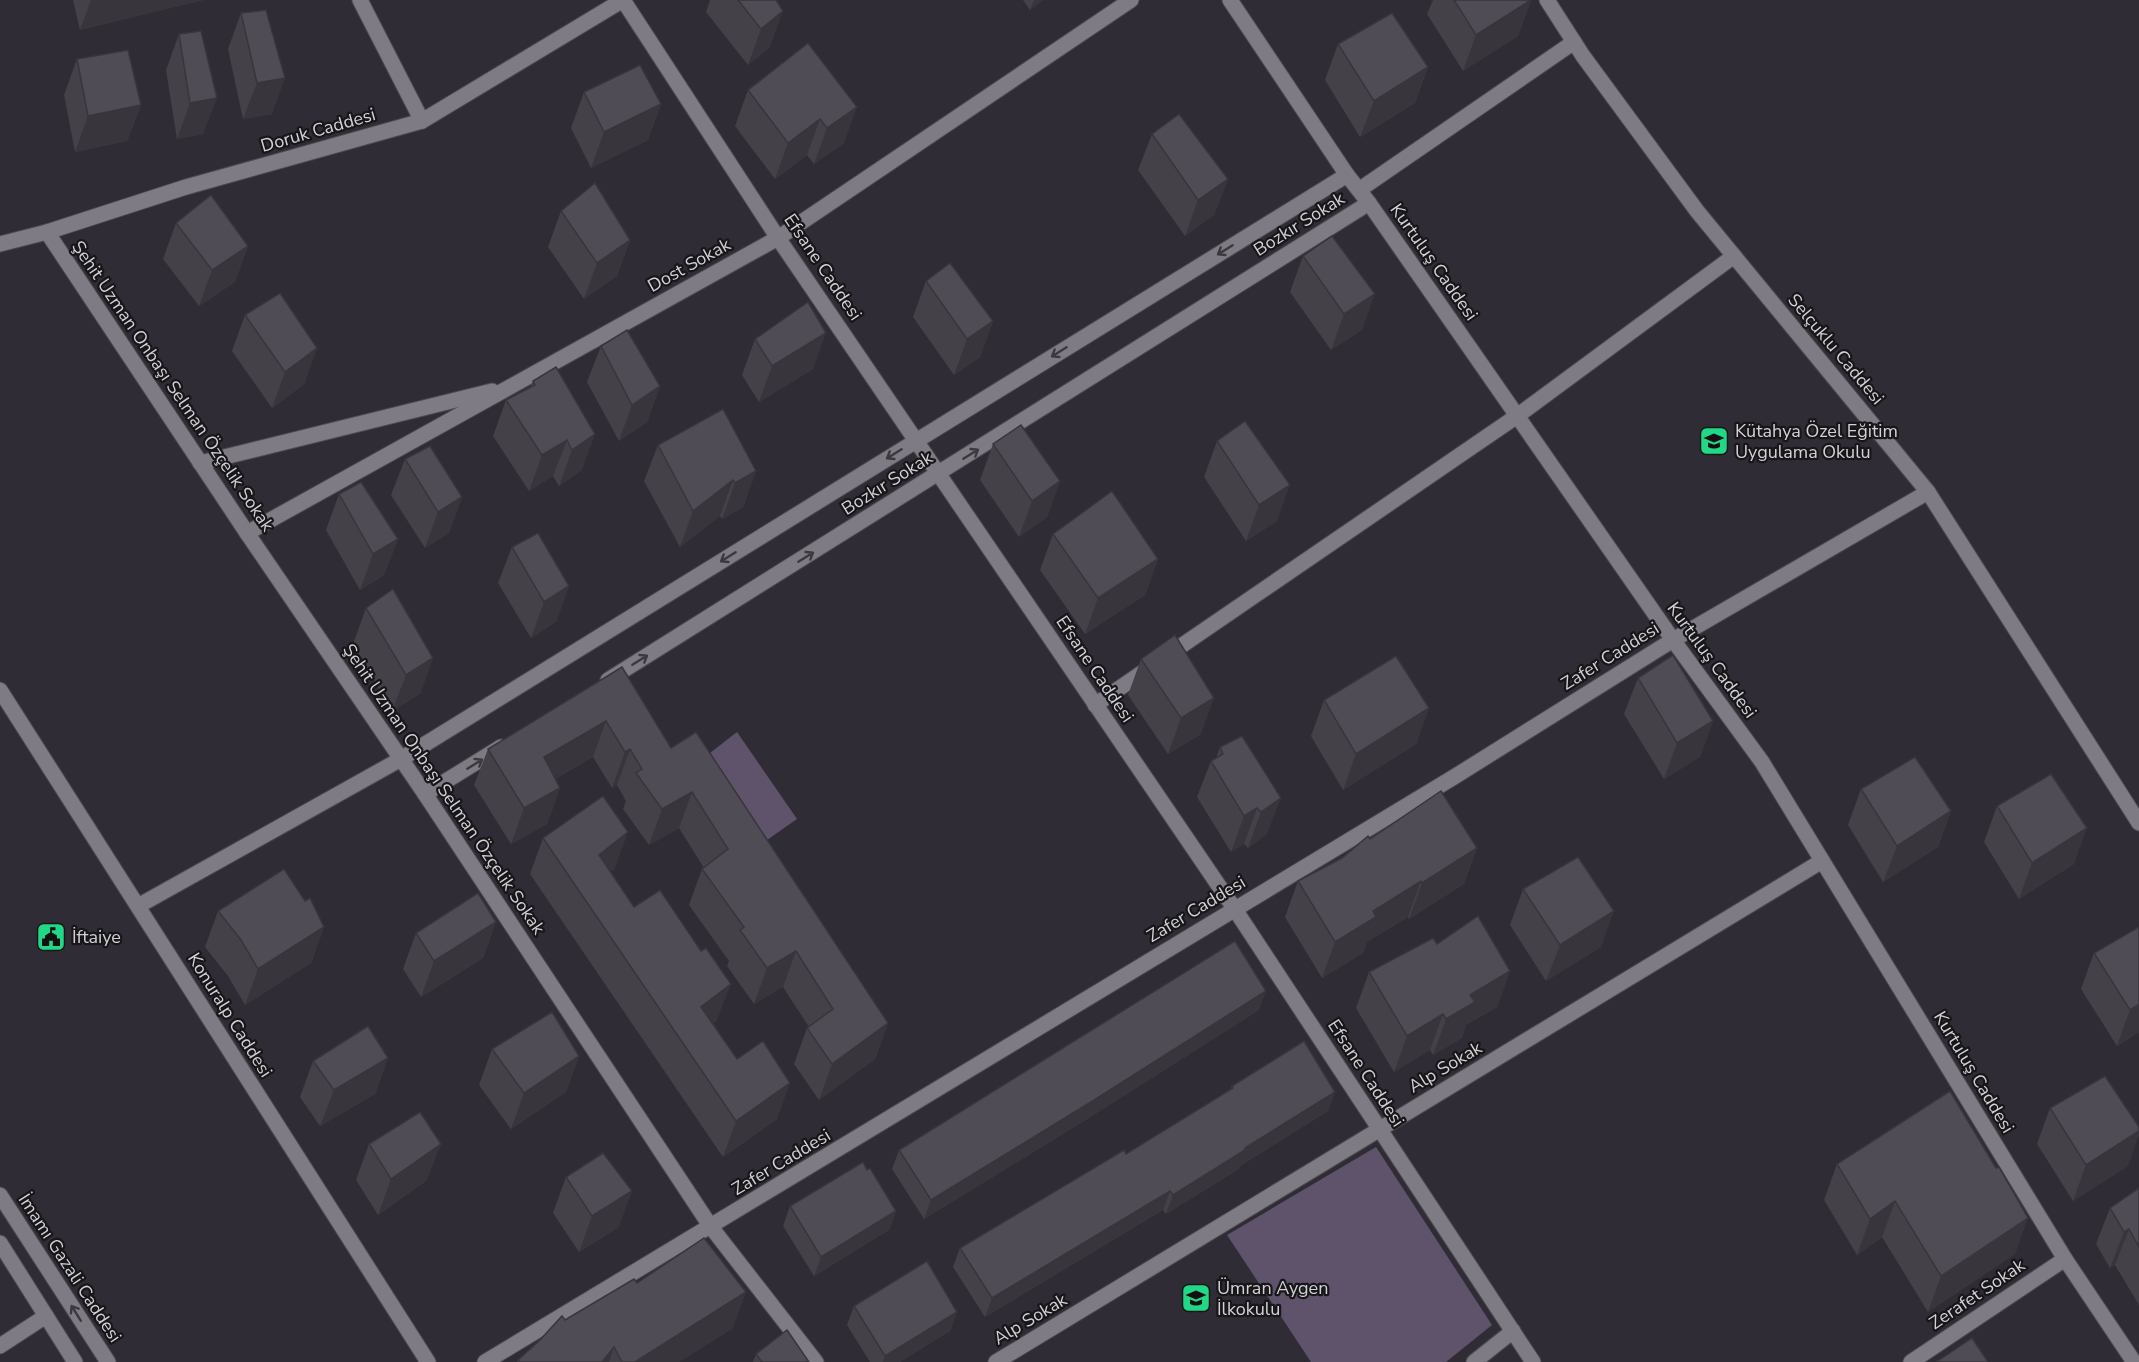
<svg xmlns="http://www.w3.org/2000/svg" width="2139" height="1362" font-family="'Nunito Sans',sans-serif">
<rect width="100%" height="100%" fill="#302c35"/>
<g fill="#5e536a">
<polygon points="737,732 797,819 760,845 701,760"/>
<polygon points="1376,1147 1492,1325 1446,1362 1311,1362 1227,1235"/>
</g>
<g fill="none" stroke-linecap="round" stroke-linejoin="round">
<g stroke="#4d4a50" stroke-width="17">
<g id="minor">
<polyline points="360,0 422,121"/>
<polyline points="623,0 778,238 1234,908 1533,1362"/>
<polyline points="1230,0 1347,175 1369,203 1673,640 1762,762 2065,1259 2134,1362"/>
<polyline points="1359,190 1574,42"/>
<polyline points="47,232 247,533 425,794 711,1227 816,1362"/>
<polyline points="0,244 47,232 186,187 422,121 623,0"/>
<polyline points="200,463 492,391"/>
<polyline points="247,533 778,238 1131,0"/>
<polyline points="608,680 1369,203"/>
<polyline points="0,690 428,1362"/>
<polyline points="1095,705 1517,416 1734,256"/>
<polyline points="425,794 501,747"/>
<polyline points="138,906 401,759 1347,175"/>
<polyline points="0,1346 46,1316"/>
<polyline points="485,1362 1454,777 1673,640 1928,492"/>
<polyline points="996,1362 1822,861"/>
<polyline points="1474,1362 1513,1331"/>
<polyline points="1911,1362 2065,1259"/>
</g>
</g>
<g stroke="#4d4a50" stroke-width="17">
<polyline id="tertiary" points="1547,0 1583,56 1697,211 1928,492 2139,823"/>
</g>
<g stroke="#4d4a50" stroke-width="17">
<g id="secondary">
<polyline points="0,1195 108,1362"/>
<polyline points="0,1243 75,1362"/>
</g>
</g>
<use href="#minor" stroke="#7f7b84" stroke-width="15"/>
<use href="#tertiary" stroke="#7f7b84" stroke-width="15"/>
<use href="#secondary" stroke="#7f7b84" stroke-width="15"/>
</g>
<g fill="#454149">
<polygon points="73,0 203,0 80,30"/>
<polygon points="710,0 776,0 770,47 748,65 706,12"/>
<polygon points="1023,0 1043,0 1030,10"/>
<polygon points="1433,0 1531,0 1518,36 1463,71 1427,14"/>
<polygon points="241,13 272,114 243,119 228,49"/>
<polygon points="179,34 203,134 177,139 166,70"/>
<polygon points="808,43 844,143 814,164 807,155 775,179 735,126 748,90"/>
<polygon points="1338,44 1428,67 1415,103 1360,137 1325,80"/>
<polygon points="77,59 141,105 127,141 75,152 64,95"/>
<polygon points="584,92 661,104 648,140 591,168 571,128"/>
<polygon points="1152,134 1228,179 1214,215 1185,236 1138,170"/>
<polygon points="561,211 630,240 617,276 584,299 548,247"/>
<polygon points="176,223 248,246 235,282 199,306 163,259"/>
<polygon points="1303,256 1362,330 1331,350 1290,292"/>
<polygon points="926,281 993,321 980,357 954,375 913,317"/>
<polygon points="245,315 317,348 304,384 272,408 232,351"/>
<polygon points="755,339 813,369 759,402 742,375"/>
<polygon points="601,346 660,386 647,422 619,441 587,382"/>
<polygon points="556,367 582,470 559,486 553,476 529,491 493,436 506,400 530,387 533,381"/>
<polygon points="1217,441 1277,521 1246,541 1204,477"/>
<polygon points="993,444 1060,481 1047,517 1019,537 980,480"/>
<polygon points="658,445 756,471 743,507 722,519 720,516 680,547 644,481"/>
<polygon points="405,459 462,497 449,533 425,548 391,495"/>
<polygon points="339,494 398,539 384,575 360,590 326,530"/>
<polygon points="1053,534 1158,559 1145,595 1085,634 1040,570"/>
<polygon points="512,547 569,586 556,622 531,638 498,583"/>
<polygon points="366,608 433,658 420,694 392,711 353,644"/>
<polygon points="1141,659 1201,734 1168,754 1128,695"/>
<polygon points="622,667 671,748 888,1023 875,1059 819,1100 794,1064 807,1028 809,1027 783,987 754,1004 727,966 729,961 689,905 702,869 704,868 679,828 649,845 623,809 626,801 617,785 612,788 593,757 555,779 560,788 547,824 511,844 474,785 488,749"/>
<polygon points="1638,678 1713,721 1700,757 1664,779 1624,714"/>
<polygon points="1324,700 1429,708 1416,744 1343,790 1311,736"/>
<polygon points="1242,736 1267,834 1248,848 1244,844 1231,852 1197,797 1211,761 1216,758 1220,747"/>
<polygon points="1861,789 1951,811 1938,847 1883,882 1848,825"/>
<polygon points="1997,806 2074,864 2019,899 1984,842"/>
<polygon points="543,838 615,868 610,872 634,907 717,1020 713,1023 777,1119 723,1157 530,874"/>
<polygon points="1370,839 1477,848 1464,884 1409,919 1408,917 1367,942 1363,953 1322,978 1285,917 1298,881 1342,858"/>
<polygon points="1523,889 1601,947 1546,981 1510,925"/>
<polygon points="305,901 324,927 311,963 245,1005 228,976 205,947 218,911"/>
<polygon points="496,922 483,958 421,997 403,969 416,933"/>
<polygon points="2139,927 2139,1032 2117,1046 2081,989 2094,953"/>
<polygon points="1437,944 1510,971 1497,1007 1466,1025 1462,1038 1433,1055 1430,1050 1394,1072 1356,1008 1369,972"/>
<polygon points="1259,1010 1084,1121 924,1219 892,1169 899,1150"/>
<polygon points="492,1049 579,1056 566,1092 511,1129 479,1085"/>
<polygon points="388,1058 375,1094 320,1126 300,1097 313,1061"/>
<polygon points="1232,1086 1335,1092 1328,1111 1240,1166 1239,1169 1166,1214 1163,1210 985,1317 953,1267 960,1248 1126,1154 1230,1090"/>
<polygon points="2050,1108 2128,1166 2073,1201 2037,1144"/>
<polygon points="369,1144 427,1180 378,1215 356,1180"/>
<polygon points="1837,1164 2015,1254 1928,1312 1882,1237 1857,1255 1824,1200"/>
<polygon points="566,1177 619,1227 579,1252 553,1213"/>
<polygon points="2139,1188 2139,1305 2115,1265 2110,1268 2096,1244 2110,1208"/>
<polygon points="790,1206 896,1211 889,1230 814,1276 783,1226"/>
<polygon points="637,1283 733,1328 679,1362 517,1362 518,1360 565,1320"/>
<polygon points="854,1306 957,1312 950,1331 900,1362 870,1362 847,1325"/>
<polygon points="756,1354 809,1362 753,1362"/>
</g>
<g fill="#38353c">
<polygon points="91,0 203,0 80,30"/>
<polygon points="1034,0 1043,0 1030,10"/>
<polygon points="1531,0 1518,36 1463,71 1476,35"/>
<polygon points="783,11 770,47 748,65 761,29"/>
<polygon points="1428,67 1415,103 1360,137 1374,101"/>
<polygon points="285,78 272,114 243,119 257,83"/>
<polygon points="217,98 203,134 177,139 190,103"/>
<polygon points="661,104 648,140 591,168 604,132"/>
<polygon points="141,105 127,141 75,152 88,116"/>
<polygon points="857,107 844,143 814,164 827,128"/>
<polygon points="820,119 807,155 775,179 788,143"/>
<polygon points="1228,179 1214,215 1185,236 1198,200"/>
<polygon points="630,240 617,276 584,299 597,263"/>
<polygon points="248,246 235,282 199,306 212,270"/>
<polygon points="1375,294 1362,330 1331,350 1344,314"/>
<polygon points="993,321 980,357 954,375 967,339"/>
<polygon points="826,333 813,369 759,402 772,366"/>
<polygon points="317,348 304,384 272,408 285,372"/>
<polygon points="660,386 647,422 619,441 632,405"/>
<polygon points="595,434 582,470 559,486 572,450"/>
<polygon points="567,440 553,476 529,491 542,455"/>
<polygon points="756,471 743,507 722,519 735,483"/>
<polygon points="733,480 720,516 680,547 693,511"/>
<polygon points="1060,481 1047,517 1019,537 1032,501"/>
<polygon points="1290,485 1277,521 1246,541 1259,505"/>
<polygon points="462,497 449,533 425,548 438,512"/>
<polygon points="398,539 384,575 360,590 373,554"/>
<polygon points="1158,559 1145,595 1085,634 1098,598"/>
<polygon points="569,586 556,622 531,638 544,602"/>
<polygon points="433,658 420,694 392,711 406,675"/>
<polygon points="1214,698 1201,734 1168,754 1181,718"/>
<polygon points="1429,708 1416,744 1343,790 1356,754"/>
<polygon points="606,721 593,757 530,793 544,757"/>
<polygon points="1713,721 1700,757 1664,779 1677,743"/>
<polygon points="630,749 617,785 612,788 625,752"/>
<polygon points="560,788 547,824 511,844 524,808"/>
<polygon points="692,792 679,828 649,845 662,809"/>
<polygon points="1281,798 1267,834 1248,848 1261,812"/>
<polygon points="1257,808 1244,844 1231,852 1244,816"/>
<polygon points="1951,811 1938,847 1883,882 1897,846"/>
<polygon points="2087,828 2074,864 2019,899 2032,863"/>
<polygon points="628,832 615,868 586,891 599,855"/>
<polygon points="1477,848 1464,884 1409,919 1422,883"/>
<polygon points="1421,881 1408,917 1367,942 1363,953 1322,978 1335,942 1373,911"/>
<polygon points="1614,911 1601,947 1546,981 1560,945"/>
<polygon points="496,922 483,958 421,997 434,961"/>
<polygon points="324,927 311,963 245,1005 258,969"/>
<polygon points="796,951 783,987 754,1004 767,968"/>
<polygon points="1510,971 1497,1007 1466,1025 1462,1038 1433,1055 1446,1019 1470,995"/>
<polygon points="731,984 717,1020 688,1043 701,1007"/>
<polygon points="1266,991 1259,1010 1084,1121 924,1219 931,1200"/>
<polygon points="2139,1004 2139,1032 2117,1046 2130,1010"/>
<polygon points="1443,1014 1430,1050 1394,1072 1407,1036"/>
<polygon points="888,1023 875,1059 819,1100 832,1064"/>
<polygon points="579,1056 566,1092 511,1129 524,1093"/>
<polygon points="388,1058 375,1094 320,1126 334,1090"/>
<polygon points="790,1083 777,1119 723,1157 736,1121"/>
<polygon points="1335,1092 1328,1111 1240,1166 1239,1169 1166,1214 1173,1195 1245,1148"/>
<polygon points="2139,1131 2139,1135 2128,1166 2073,1201 2086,1165"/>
<polygon points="441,1144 427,1180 378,1215 391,1179"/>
<polygon points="632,1191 619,1227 579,1252 592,1216"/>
<polygon points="1170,1191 1163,1210 985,1317 992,1298"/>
<polygon points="1895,1201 1882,1237 1857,1255 1870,1219"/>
<polygon points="896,1211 889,1230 814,1276 821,1257"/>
<polygon points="2028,1218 2015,1254 1928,1312 1941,1276"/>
<polygon points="2129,1229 2115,1265 2110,1268 2124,1232"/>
<polygon points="746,1292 733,1328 679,1362 635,1362"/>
<polygon points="957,1312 950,1331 900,1362 883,1362 885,1356"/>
<polygon points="614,1347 609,1362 602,1362"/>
</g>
<g fill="#504c55" stroke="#38353c" stroke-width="1.5">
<polygon points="738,0 776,0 783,11 761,29"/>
<polygon points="1454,0 1531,0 1476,35"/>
<polygon points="266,10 285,78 257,83 241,13"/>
<polygon points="1392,13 1428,67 1374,101 1338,44"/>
<polygon points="201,31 217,98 190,103 179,34"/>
<polygon points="808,43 857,107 827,128 820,119 788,143 748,90"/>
<polygon points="128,50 141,105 88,116 77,59"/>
<polygon points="640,65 661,104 604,132 584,92"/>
<polygon points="1179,114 1228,179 1198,200 1152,134"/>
<polygon points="595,183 630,240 597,263 561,211"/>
<polygon points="211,195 248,246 212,270 176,223"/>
<polygon points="1332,236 1375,294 1344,314 1303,256"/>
<polygon points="950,263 993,321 967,339 926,281"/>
<polygon points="280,293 317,348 285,372 245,315"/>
<polygon points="808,302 826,333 772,366 755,339"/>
<polygon points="627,330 660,386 632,405 601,346"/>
<polygon points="556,367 595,434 572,450 567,440 542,455 506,400 535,385 533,381"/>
<polygon points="723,409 756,471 735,483 733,480 693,511 658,445"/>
<polygon points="1245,421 1290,485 1259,505 1217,441"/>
<polygon points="1021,425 1060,481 1032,501 993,444"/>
<polygon points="430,446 462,497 438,512 405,459"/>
<polygon points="361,482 398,539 373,554 339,494"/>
<polygon points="1112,491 1158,559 1098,598 1053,534"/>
<polygon points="538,533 569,586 544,602 512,547"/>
<polygon points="393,589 433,658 406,675 366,608"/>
<polygon points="1175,635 1214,698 1181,718 1141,659"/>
<polygon points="1673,655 1713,721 1677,743 1638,678"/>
<polygon points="1396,656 1429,708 1356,754 1324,700"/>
<polygon points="622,667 671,748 696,732 888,1023 832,1064 807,1028 833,1009 796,951 767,968 740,930 744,927 702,869 728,849 692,792 662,809 636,773 642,769 630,749 625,752 606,721 544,757 560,788 524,808 488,749"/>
<polygon points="1242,736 1281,798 1261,812 1257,808 1244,816 1211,761 1223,754 1220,747"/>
<polygon points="1915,757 1951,811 1897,846 1861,789"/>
<polygon points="2051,774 2087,828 2032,863 1997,806"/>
<polygon points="1441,791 1477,848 1422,883 1421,881 1373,911 1376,917 1335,942 1298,881 1342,858 1368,836 1370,839"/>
<polygon points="603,796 628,832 599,855 634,907 660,890 701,951 706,948 731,984 701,1007 737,1059 763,1041 790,1083 736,1121 543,838"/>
<polygon points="1578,857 1614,911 1560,945 1523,889"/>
<polygon points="284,869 305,901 310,898 324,927 258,969 241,940 218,911"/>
<polygon points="478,893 496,922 434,961 416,933"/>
<polygon points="1478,916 1510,971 1470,995 1475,1002 1446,1019 1443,1014 1407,1036 1369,972 1433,938 1437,944"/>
<polygon points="2139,927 2139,1004 2130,1010 2094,953"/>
<polygon points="1235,941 1266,991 1091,1102 931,1200 899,1150"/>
<polygon points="552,1012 579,1056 524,1093 492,1049"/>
<polygon points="368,1026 388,1058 334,1090 313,1061"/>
<polygon points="1304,1041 1335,1092 1245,1148 1245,1150 1173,1195 1170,1191 992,1298 960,1248 1124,1150 1126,1154 1233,1088 1232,1086"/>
<polygon points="2105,1076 2139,1127 2139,1131 2086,1165 2050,1108"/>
<polygon points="1950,1091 1996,1168 1999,1167 2028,1218 1941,1276 1895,1201 1870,1219 1837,1164"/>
<polygon points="420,1112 441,1144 391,1179 369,1144"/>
<polygon points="603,1153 632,1191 592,1216 566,1177"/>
<polygon points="863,1162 867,1170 870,1168 896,1211 821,1257 790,1206"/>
<polygon points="2139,1188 2139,1247 2129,1229 2124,1232 2110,1208"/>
<polygon points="704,1238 746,1292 635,1362 622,1362 614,1347 602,1362 520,1362 518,1360 540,1340 562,1316 565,1320 634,1279 637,1283"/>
<polygon points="927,1261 957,1312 885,1356 854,1306"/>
<polygon points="787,1330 809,1362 762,1362 756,1354"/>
<polygon points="1972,1338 1988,1362 1936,1362"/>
</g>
<defs><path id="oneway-shaft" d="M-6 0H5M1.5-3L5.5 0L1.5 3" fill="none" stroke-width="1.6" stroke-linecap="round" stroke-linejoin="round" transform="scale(1.5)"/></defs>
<g stroke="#3b393e">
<use href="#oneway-shaft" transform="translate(1225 250) rotate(148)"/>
<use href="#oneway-shaft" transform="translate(1059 352) rotate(148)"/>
<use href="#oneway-shaft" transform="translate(894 454) rotate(148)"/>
<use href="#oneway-shaft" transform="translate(971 454) rotate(-32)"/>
<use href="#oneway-shaft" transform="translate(728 557) rotate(148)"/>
<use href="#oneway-shaft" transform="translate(806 557) rotate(-32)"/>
<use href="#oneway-shaft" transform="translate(640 660) rotate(-32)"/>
<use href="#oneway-shaft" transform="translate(475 764) rotate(-32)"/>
<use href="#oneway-shaft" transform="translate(76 1313) rotate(-122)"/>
</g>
<defs>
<g id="school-square" transform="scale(1.5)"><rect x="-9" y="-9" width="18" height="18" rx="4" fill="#22d887" stroke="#171619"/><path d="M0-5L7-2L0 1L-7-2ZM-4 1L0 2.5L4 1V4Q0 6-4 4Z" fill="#111"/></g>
<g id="civic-square" transform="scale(1.5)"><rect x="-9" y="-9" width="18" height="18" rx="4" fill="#22d887" stroke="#171619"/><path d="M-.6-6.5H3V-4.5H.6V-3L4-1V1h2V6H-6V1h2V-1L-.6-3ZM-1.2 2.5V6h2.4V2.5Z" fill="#111"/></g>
</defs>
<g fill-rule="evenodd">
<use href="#school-square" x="1714" y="441"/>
<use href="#civic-square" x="51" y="937"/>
<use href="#school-square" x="1196" y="1298"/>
</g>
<g text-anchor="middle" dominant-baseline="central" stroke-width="4.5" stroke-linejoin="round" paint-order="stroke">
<g font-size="18" fill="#d4d1d6" stroke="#171619">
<text transform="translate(318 130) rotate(-16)">Doruk Caddesi</text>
<text transform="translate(1299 224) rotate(-32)">Bozkır Sokak</text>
<text transform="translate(1434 262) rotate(55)">Kurtuluş Caddesi</text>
<text transform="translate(689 265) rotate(-29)">Dost Sokak</text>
<text transform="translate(823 267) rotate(56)">Efsane Caddesi</text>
<text transform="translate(1836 349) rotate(50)">Selçuklu Caddesi</text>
<text transform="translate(173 386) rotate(56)">Şehit Uzman Onbaşı Selman Özçelik Sokak</text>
<text transform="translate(887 483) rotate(-32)">Bozkır Sokak</text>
<text transform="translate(1610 656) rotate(-32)">Zafer Caddesi</text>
<text transform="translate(1712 660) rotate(54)">Kurtuluş Caddesi</text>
<text transform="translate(1095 669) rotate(56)">Efsane Caddesi</text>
<text transform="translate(444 789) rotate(56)">Şehit Uzman Onbaşı Selman Özçelik Sokak</text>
<text transform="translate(1196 909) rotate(-31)">Zafer Caddesi</text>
<text transform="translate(230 1015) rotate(58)">Konuralp Caddesi</text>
<text transform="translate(1445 1067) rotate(-31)">Alp Sokak</text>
<text transform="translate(1974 1072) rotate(59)">Kurtuluş Caddesi</text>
<text transform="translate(1366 1073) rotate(57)">Efsane Caddesi</text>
<text transform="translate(781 1162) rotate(-31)">Zafer Caddesi</text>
<text transform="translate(70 1268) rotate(57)">İmamı Gazali Caddesi</text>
<text transform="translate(1977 1294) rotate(-34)">Zerafet Sokak</text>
<text transform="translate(1030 1319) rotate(-31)">Alp Sokak</text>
</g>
<g font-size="18" fill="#d4d1d6" stroke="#171619" text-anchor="start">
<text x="1735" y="431">Kütahya Özel Eğitim<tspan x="1735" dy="21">Uygulama Okulu</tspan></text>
<text x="72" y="937">İftaiye</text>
<text x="1217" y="1288">Ümran Aygen<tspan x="1217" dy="21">İlkokulu</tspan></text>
</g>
</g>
</svg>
